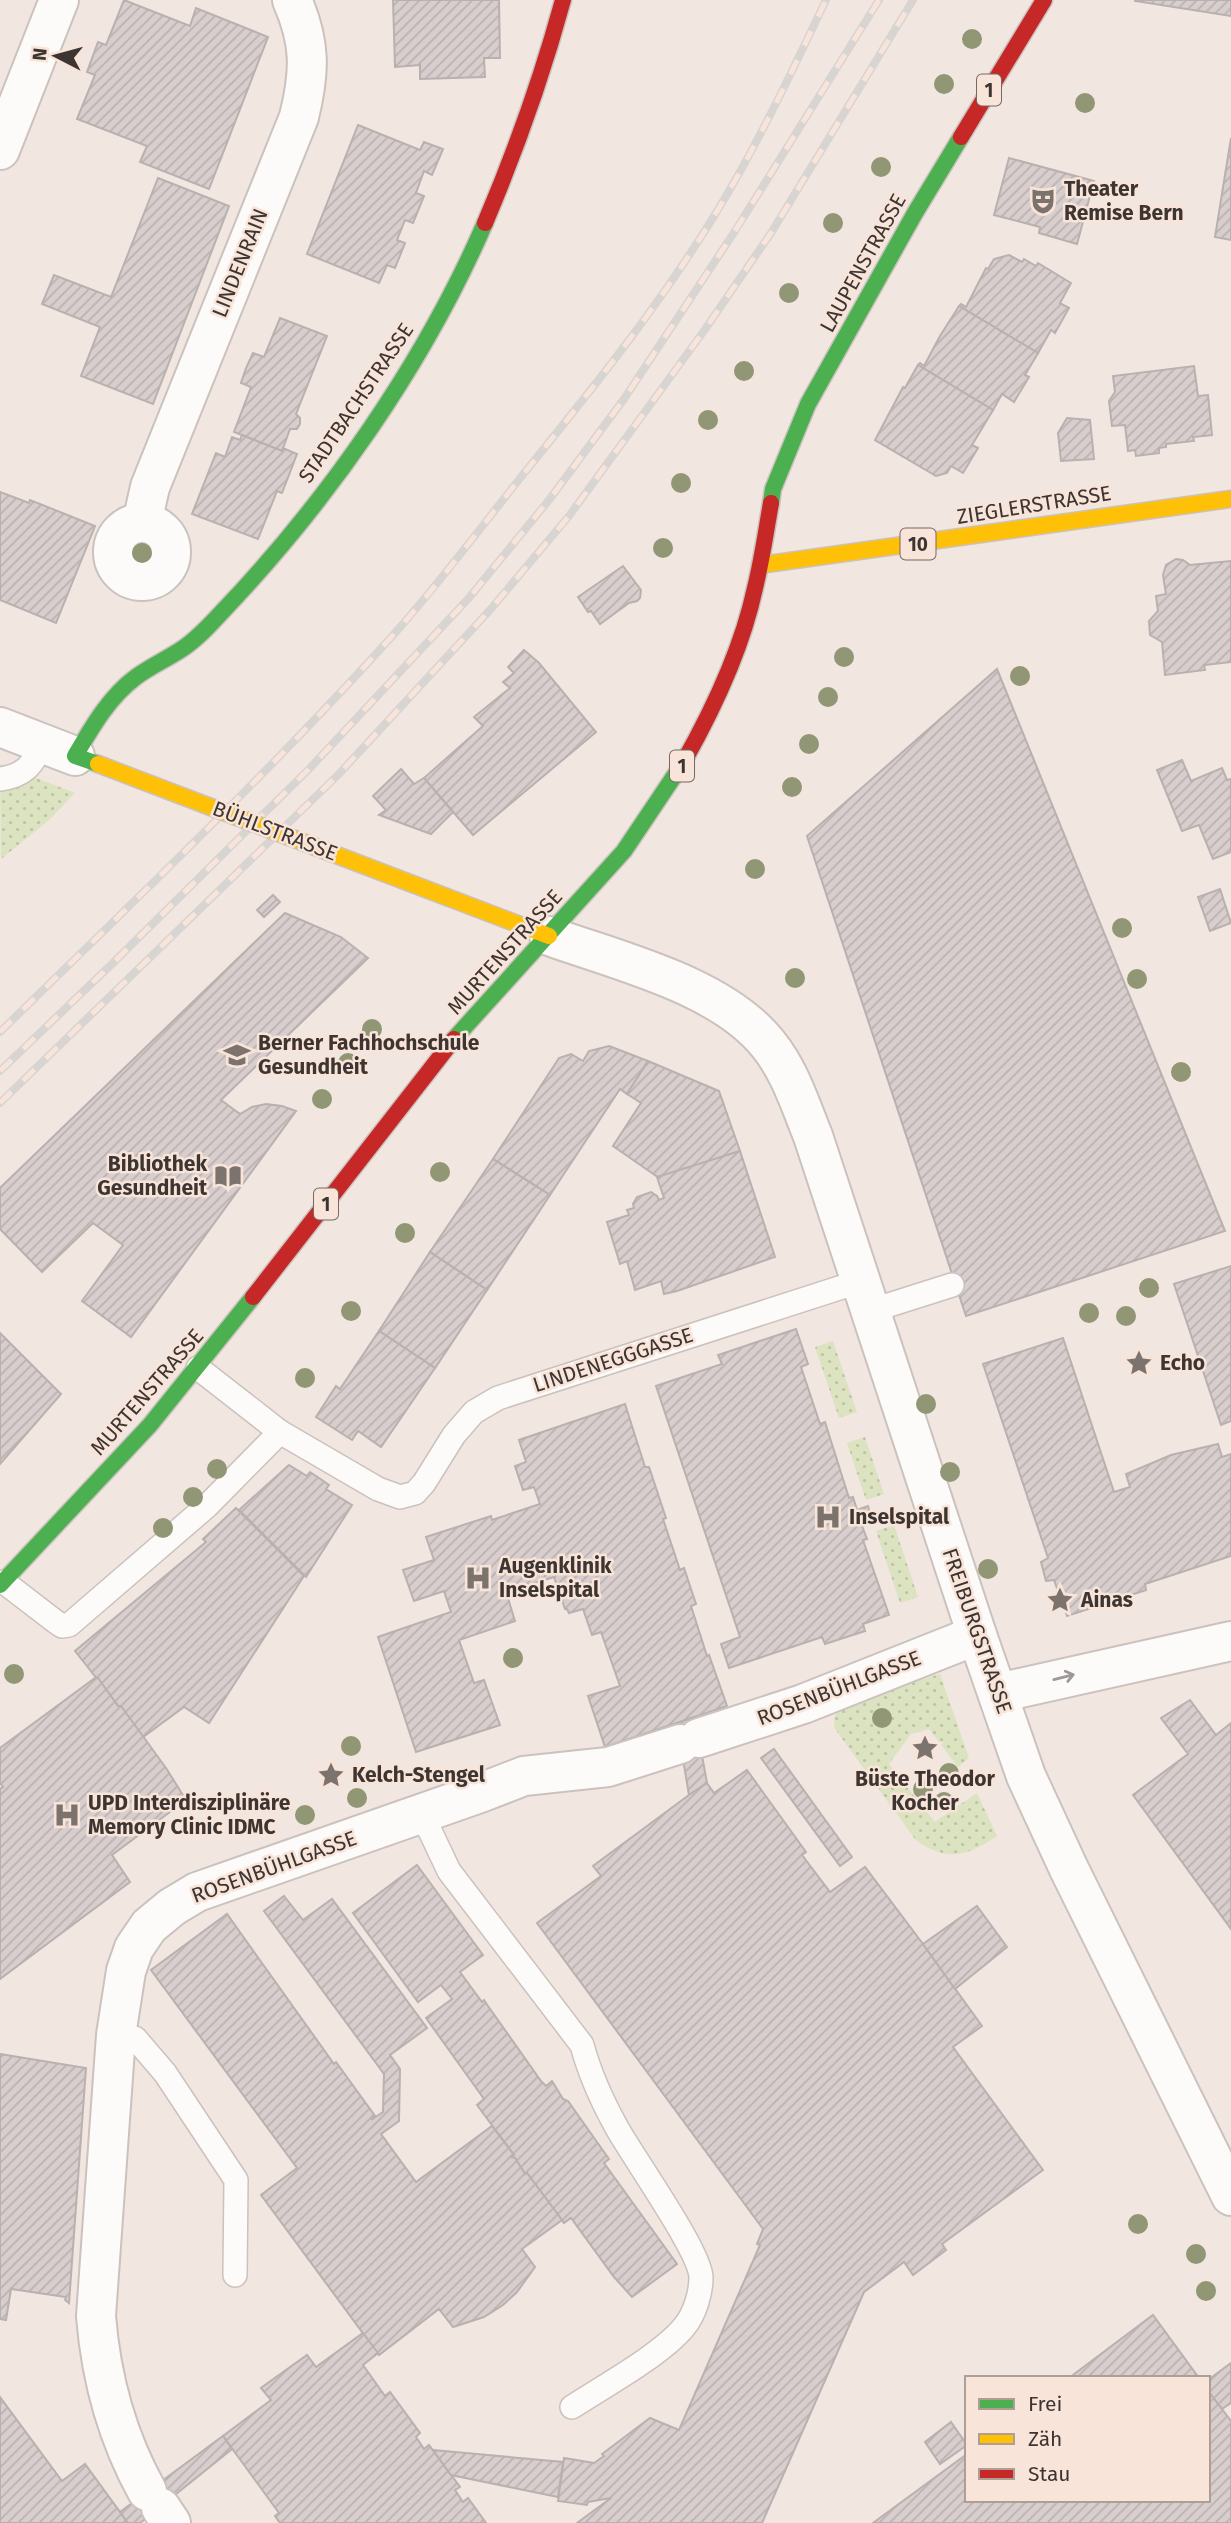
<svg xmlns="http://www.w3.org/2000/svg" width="1231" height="2523" font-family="'Fira Sans',sans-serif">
<defs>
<pattern id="grass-dots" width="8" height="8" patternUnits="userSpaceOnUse" patternTransform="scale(1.75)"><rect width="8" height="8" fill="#dce3c0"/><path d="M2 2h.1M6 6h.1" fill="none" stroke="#bec3a5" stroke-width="1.8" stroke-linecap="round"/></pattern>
<pattern id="building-hatch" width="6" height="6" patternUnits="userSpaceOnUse" patternTransform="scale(1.75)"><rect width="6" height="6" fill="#d8cecd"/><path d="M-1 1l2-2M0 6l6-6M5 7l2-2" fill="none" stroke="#bab2b0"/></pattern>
</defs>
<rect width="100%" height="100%" fill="#f1e6e0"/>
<g fill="url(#grass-dots)">
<polygon points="0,764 75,793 49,820 1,859"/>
<polygon points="833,1341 857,1412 839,1418 815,1347"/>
<polygon points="865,1437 884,1494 866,1500 847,1443"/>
<polygon points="894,1525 918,1597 900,1603 876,1531"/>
<path d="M940 1674 969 1758 958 1767 929 1729 911 1734 889 1764 935 1822 977 1793 997 1836C967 1856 946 1863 915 1839L835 1729C832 1715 838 1710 848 1701Z"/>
</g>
<g fill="url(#building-hatch)" stroke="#b9b0b0" stroke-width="2">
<polygon points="124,0 190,26 196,8 268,37 209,189 140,162 147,146 77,119 95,75 87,72 98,42 106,45"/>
<polygon points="393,0 499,0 500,58 484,58 485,77 420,79 420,65 395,67"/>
<polygon points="1135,0 1231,0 1231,16 1135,1"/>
<polygon points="358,125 420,150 424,142 443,149 432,175 424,171 416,193 424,196 413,223 405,220 397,240 405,243 395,268 387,265 379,283 307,254"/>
<polygon points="1231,138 1231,240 1215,237"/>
<polygon points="1009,158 1094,181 1077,244 1039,233 1040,227 994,215"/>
<polygon points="158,178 229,206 153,404 81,376 100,327 42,304 54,275 111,297"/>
<polygon points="1009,255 1022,262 1024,259 1036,266 1038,263 1071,283 1060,303 1069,308 1055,333 1051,330 1038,353 959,306 961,304 966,307 986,268 988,269 994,259"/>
<polygon points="959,306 1038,353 1025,375 1029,377 1014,402 1002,394 993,410 918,365 920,363 924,366 940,336"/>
<polygon points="280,318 327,336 296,414 300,418 300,424 297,429 290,429 282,451 234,432 251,387 241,383 246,368 253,353 264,357"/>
<polygon points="918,365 993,410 972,445 978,448 963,473 951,466 947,473 936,476 875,440 903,387 905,388"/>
<polygon points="1194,366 1198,396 1208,395 1212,435 1193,437 1194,441 1166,444 1166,447 1159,448 1159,453 1136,456 1135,450 1128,451 1125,425 1112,426 1109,401 1115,392 1113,376"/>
<polygon points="1067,418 1090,420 1094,459 1061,461 1058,433"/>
<polygon points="242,435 282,451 283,448 297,454 282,493 277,491 258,539 192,514 216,453 225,457 232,437 240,440"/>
<polygon points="0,492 29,503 30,500 95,526 56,623 0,600"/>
<polygon points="1176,559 1183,560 1190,565 1231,561 1231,662 1204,665 1205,670 1165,675 1162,642 1150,635 1149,621 1158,611 1156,596 1166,594 1163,575 1166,565"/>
<polygon points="623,566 641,590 640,598 637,601 629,603 600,624 591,611 588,612 578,597"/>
<polygon points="524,650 539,663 596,732 473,835 424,778 483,726 474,717 510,688 503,682 514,673 508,667"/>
<polygon points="997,669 1225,1231 966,1316 807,836"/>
<polygon points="1182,760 1191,781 1222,768 1227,780 1231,779 1231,852 1213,859 1199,825 1182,831 1157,770"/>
<polygon points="401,769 414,784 424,778 453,812 431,834 379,815 386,810 373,796"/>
<polygon points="1220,889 1231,923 1210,931 1198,897"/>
<polygon points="273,895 280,902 264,917 257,910"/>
<polygon points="285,913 341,937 368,958 221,1100 240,1114 252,1107 266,1104 282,1106 296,1111 131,1337 82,1301 123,1245 93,1223 42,1272 0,1229 0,1188"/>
<polygon points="609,1046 648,1061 627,1094 620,1089 550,1195 493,1159 559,1058 571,1054 583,1061 589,1051"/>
<polygon points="648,1061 719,1091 740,1151 659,1178 613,1146 641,1103 627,1094"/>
<polygon points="740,1151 775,1257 677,1291 664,1294 661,1281 635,1290 627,1261 620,1264 607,1222 629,1215 627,1210 634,1208 633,1204 637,1197 651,1192 657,1196 659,1200 664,1198 657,1177"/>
<polygon points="493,1159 550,1195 487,1290 430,1252"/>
<polygon points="430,1252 487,1290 435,1368 379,1331"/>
<polygon points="1231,1266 1231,1421 1221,1425 1174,1284"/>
<polygon points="796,1329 808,1364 801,1367 820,1424 825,1422 849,1498 853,1497 857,1510 868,1506 870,1514 873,1522 862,1526 867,1539 863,1540 889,1615 863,1624 865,1631 825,1644 822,1637 729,1668 721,1644 740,1637 656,1386 722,1364 718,1355"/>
<polygon points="379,1331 435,1368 381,1447 358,1431 352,1440 316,1417 336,1386 340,1389"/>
<polygon points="0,1333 61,1394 0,1464"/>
<polygon points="1063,1338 1114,1492 1130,1487 1126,1474 1171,1455 1218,1444 1222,1457 1231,1454 1231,1556 1145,1584 1146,1590 1067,1616 1054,1580 1046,1581 1041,1562 1048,1558 983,1364"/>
<polygon points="625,1404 645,1467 649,1467 666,1518 663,1519 680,1570 684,1568 696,1604 691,1606 707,1656 709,1655 727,1706 605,1747 588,1696 620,1686 601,1632 592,1635 583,1609 569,1613 567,1609 565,1609 554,1577 515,1589 516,1592 507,1595 515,1621 459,1640 474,1683 484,1680 500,1725 416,1752 378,1637 451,1612 444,1591 414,1601 403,1570 434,1560 426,1537 491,1516 492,1520 540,1504 534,1487 523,1490 515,1466 526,1462 519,1440"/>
<polygon points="289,1465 307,1476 310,1472 319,1478 329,1485 326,1489 352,1505 306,1577 239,1510"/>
<polygon points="236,1508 304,1576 209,1723 184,1707 143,1737 75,1651 206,1542 203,1539"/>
<polygon points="95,1678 98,1678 118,1706 121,1706 166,1768 186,1800 112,1855 130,1882 0,1979 0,1789 3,1787 0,1783 0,1748"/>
<polygon points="1190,1700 1216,1735 1231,1723 1231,1929 1133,1795 1188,1754 1161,1718"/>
<polygon points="695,1717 707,1783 689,1795 677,1723"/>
<polygon points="774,1749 852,1857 840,1866 761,1758"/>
<polygon points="747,1770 806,1852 802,1855 830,1892 865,1867 923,1944 982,2026 953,2047 1043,2170 942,2244 946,2250 913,2275 904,2262 864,2292 762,2523 577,2523 611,2498 588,2502 587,2505 558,2501 564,2458 594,2463 604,2456 602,2454 650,2418 679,2430 760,2245 757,2244 763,2229 537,1923 601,1876 593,1866 689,1795 707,1783 714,1793"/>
<polygon points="417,1865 483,1955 460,1972 482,2002 484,2000 488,2006 541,2081 546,2086 552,2081 563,2099 568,2101 609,2159 604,2163 677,2264 632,2297 614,2277 571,2218 564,2223 527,2173 525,2174 515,2158 511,2157 514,2155 477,2105 484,2099 426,2018 452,1999 441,1985 418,2002 353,1913"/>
<polygon points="284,1896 303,1920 332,1899 427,2028 390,2055 400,2069 399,2121 381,2134 416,2182 492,2126 514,2155 511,2157 515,2158 525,2174 527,2173 562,2220 522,2249 535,2267 517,2292 503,2305 484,2317 453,2327 439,2309 379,2355 261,2195 297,2168 151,1970 227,1914 334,2064 336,2062 375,2116 371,2120 383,2112 384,2074 264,1911"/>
<polygon points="977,1906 1007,1947 955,1989 923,1944"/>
<polygon points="0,2054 86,2068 69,2303 65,2300 66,2297 11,2289 6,2320 0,2319"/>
<polygon points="1153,2315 1199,2378 1069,2378"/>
<polygon points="363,2333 378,2353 363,2365 385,2396 390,2392 420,2433 416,2437 424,2449 429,2445 460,2487 455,2490 463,2502 468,2498 486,2523 280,2523 275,2516 279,2513 223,2436 271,2400 261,2388 307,2355 316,2367"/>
<polygon points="1231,2363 1231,2403 1222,2409 1208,2391 1208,2380"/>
<polygon points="1208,2391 1231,2421 1231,2523 873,2523 967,2454 967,2500 1208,2500"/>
<polygon points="0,2397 62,2481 85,2464 128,2523 0,2523"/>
<polygon points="951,2422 967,2445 940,2464 925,2442"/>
<polygon points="223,2436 232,2449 140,2523 128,2523 120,2512"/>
<polygon points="433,2450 563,2462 558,2497 451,2475"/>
</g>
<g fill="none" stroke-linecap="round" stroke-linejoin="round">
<g stroke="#cbc2bd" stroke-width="26">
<g id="lane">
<path d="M0 779C24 776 33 765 42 744"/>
<polyline points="870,1311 952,1285"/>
<polyline points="198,1368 280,1432 378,1489 400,1497 415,1493 424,1483 454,1435 474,1412 498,1398 861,1281"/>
<polyline points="4,1582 56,1622 62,1626 69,1625 207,1506 280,1432"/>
<path d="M422 1814 449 1871 582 2045C590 2075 602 2101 617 2128 633 2157 700 2251 701 2277 701 2293 695 2314 684 2327 661 2355 604 2386 572 2407"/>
<polyline points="116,2035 135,2038 165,2073 236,2180 235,2275"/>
</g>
</g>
<g stroke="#cbc2bd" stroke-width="42">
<g id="street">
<polyline points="0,150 59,0"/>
<circle cx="142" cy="552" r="29"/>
<path d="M142 523 150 487 299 117C310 72 311 43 292 0"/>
<polyline points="0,727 75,756"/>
<path d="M549 936C618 961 721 985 768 1044 790 1071 800 1104 813 1136L977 1635 1026 1776 1069 1869 1231 2196"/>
<polyline points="998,1693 1231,1641"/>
<polyline points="699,1738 803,1704 977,1635"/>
<path d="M147 2491C117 2437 101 2378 96 2316L116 2035 126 1971 134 1948 149 1926 172 1907 197 1892 480 1793 524 1776 608 1767 680 1744"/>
<polyline points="161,2508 171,2523"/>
</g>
</g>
<g stroke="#cbc2bd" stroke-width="19">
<g id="fast">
<polyline points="771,503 773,489 808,404 915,213 961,137"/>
<path d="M98 764 75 756C92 727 109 697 136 677 151 666 167 659 182 649 197 639 209 626 221 613 327 502 424 364 485 223"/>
<polyline points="454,1039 624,851 683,763"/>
<polyline points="0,1585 150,1425 253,1297"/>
</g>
</g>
<g stroke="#cbc2bd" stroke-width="19">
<g id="slow">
<polyline points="760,565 1231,499"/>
<polyline points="334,854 549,936"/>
</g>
</g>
<g stroke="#cbc2bd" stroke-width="19">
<g id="jam">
<polyline points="961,137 1044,0"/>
<path d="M485 223C516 150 542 77 563 0"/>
<path d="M683 763C713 710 742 649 755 588 762 560 766 531 771 503"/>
<polyline points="253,1297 454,1039"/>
</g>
</g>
<use href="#lane" stroke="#fdfbfa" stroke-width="23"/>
<use href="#street" stroke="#fdfbfa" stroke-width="38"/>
<use href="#fast" stroke="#4caf50" stroke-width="16"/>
<use href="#slow" stroke="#ffc107" stroke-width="16"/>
<use href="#jam" stroke="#c62828" stroke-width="16"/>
<g stroke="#d8d4d2" stroke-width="8">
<g id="rail">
<path d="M0 1032C134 901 270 772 395 633 441 581 482 526 525 472 598 382 671 291 729 191 765 129 795 65 826 0"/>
<polyline points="0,1071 115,961 310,768 468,599 549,500 624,399 735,231 879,0"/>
<polyline points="0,1103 338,775 490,610 569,516 706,328 771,233 913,0"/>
</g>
</g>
<use href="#rail" stroke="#f8e4d9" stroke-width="5" stroke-dasharray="16" stroke-linecap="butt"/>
<g stroke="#cbc2bd" stroke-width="19" stroke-linecap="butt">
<polyline id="slow-bridge" points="98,764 334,854"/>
</g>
<use href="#slow-bridge" stroke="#ffc107" stroke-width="16"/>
</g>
<g fill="#919674">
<circle cx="972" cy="39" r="10"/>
<circle cx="944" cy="84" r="10"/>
<circle cx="1085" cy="103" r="10"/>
<circle cx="881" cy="167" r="10"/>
<circle cx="833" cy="223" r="10"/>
<circle cx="789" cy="293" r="10"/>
<circle cx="744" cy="371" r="10"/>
<circle cx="708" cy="420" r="10"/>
<circle cx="681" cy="483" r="10"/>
<circle cx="663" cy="548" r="10"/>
<circle cx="142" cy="553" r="10"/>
<circle cx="844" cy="657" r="10"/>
<circle cx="1020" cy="676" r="10"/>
<circle cx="828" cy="697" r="10"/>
<circle cx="809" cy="744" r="10"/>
<circle cx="792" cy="787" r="10"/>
<circle cx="755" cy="869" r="10"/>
<circle cx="1122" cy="928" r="10"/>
<circle cx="795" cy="978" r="10"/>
<circle cx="1137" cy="979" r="10"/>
<circle cx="372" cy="1029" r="10"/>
<circle cx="348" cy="1063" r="10"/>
<circle cx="1181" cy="1072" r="10"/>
<circle cx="322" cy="1099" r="10"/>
<circle cx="440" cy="1172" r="10"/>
<circle cx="405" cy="1233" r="10"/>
<circle cx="1149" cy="1288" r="10"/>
<circle cx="351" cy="1311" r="10"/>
<circle cx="1089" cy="1313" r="10"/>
<circle cx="1126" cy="1316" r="10"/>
<circle cx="305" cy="1378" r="10"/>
<circle cx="926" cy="1404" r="10"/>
<circle cx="217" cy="1469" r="10"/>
<circle cx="950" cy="1472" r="10"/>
<circle cx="193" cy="1497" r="10"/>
<circle cx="163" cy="1528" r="10"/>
<circle cx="988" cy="1569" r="10"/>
<circle cx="513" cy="1658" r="10"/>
<circle cx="14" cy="1674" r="10"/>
<circle cx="882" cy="1718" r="10"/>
<circle cx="351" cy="1746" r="10"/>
<circle cx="949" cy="1773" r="10"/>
<circle cx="923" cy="1789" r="10"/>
<circle cx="357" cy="1798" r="10"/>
<circle cx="944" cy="1802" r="10"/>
<circle cx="305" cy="1815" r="10"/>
<circle cx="1138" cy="2224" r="10"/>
<circle cx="1196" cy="2254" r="10"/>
<circle cx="1206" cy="2291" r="10"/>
</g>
<defs><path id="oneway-shaft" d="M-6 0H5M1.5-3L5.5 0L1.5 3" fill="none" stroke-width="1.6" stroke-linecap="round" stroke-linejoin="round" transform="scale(1.75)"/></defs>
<use stroke="#9d9896" href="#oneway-shaft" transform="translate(1064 1677) rotate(-14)"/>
<defs>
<g id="theatre-bare" transform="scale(2.1)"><path d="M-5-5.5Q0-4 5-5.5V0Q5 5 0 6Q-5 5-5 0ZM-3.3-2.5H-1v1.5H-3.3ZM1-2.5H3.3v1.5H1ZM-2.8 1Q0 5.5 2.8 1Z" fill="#7c736e" stroke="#f8e4d9" stroke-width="2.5" paint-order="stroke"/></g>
<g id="university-bare" transform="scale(2.1)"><path d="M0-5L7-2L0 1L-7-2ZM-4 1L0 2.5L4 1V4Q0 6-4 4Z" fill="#7c736e" stroke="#f8e4d9" stroke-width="2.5" paint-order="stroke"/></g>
<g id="library-bare" transform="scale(2.1)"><path d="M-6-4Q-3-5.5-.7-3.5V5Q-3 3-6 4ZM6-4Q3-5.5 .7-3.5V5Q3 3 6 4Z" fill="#7c736e" stroke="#f8e4d9" stroke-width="2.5" paint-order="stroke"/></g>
<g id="sight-bare" transform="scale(2.1)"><path d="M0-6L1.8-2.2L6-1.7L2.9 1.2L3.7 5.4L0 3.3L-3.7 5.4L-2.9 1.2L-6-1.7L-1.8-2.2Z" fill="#7c736e" stroke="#f8e4d9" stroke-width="2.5" paint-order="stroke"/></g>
<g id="hospital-bare" transform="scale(2.1)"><path d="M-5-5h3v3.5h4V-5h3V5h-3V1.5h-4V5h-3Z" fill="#7c736e" stroke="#f8e4d9" stroke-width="2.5" paint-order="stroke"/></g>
</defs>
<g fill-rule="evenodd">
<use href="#theatre-bare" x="1043" y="201"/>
<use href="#university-bare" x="237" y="1055"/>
<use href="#library-bare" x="228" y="1176"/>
<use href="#sight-bare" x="1139" y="1363"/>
<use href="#hospital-bare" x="828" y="1517"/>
<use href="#hospital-bare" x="478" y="1578"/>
<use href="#sight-bare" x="1060" y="1600"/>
<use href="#sight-bare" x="925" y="1748"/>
<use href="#sight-bare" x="331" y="1775"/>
<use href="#hospital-bare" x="67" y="1815"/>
</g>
<g text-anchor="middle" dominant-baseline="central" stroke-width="5" stroke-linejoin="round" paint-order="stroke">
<g fill="#f8e4d9" stroke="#756a63" stroke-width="2">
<rect x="977" y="74.5" width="24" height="31" rx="5"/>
<rect x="900.5" y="528.5" width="35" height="31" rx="5"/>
<rect x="670" y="750.5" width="24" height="31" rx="5"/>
<rect x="314" y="1188.5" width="24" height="31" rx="5"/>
</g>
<g font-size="19" font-weight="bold" fill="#3d3531">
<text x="989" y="90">1</text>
<text x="918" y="544">10</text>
<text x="682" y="766">1</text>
<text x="326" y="1204">1</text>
</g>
<g font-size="21" font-weight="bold" fill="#3d3531" stroke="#f8e4d9" text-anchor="start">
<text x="1064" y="189">Theater<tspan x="1064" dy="24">Remise Bern</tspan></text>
<text x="258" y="1043">Berner Fachhochschule<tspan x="258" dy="24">Gesundheit</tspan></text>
<text x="207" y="1164" text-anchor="end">Bibliothek<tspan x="207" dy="24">Gesundheit</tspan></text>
<text x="1160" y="1363">Echo</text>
<text x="849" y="1517">Inselspital</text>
<text x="499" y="1566">Augenklinik<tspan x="499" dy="24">Inselspital</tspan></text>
<text x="1081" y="1600">Ainas</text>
<text x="352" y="1775">Kelch-Stengel</text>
<text x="925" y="1779" text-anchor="middle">Büste Theodor<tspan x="925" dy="24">Kocher</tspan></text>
<text x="88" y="1803">UPD Interdisziplinäre<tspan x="88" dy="24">Memory Clinic IDMC</tspan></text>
</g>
<g font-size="21" fill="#3d3531" stroke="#f8e4d9">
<text transform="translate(240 263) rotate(-68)">LINDENRAIN</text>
<text transform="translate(863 263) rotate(-61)">LAUPENSTRASSE</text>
<text transform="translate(356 403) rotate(-56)">STADTBACHSTRASSE</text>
<text transform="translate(1034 505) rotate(-9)">ZIEGLERSTRASSE</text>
<text transform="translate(275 831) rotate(21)">BÜHLSTRASSE</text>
<text transform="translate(505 952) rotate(-48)">MURTENSTRASSE</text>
<text transform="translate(613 1360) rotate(-18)">LINDENEGGGASSE</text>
<text transform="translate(147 1392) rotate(-49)">MURTENSTRASSE</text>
<text transform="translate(977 1631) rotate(71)">FREIBURGSTRASSE</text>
<text transform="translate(839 1688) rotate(-21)">ROSENBÜHLGASSE</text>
<text transform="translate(274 1867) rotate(-20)">ROSENBÜHLGASSE</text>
</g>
</g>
<rect x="965" y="2376" width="245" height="126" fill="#f8e4d9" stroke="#ad9e96" stroke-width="2"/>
<rect x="979" y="2399" width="35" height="10" fill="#4caf50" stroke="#ad9e96" stroke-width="2"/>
<text x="1028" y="2411" font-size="21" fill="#3d3531">Frei</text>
<rect x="979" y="2434" width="35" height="10" fill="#ffc107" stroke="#ad9e96" stroke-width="2"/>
<text x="1028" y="2446" font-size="21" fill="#3d3531">Zäh</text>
<rect x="979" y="2469" width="35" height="10" fill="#c62828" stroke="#ad9e96" stroke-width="2"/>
<text x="1028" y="2481" font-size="21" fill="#3d3531">Stau</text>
<g transform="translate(56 56) rotate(276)" stroke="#f8e4d9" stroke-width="5" paint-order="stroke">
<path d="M0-5L12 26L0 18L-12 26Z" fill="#3d3531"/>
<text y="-10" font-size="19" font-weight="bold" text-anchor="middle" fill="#3d3531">N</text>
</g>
</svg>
